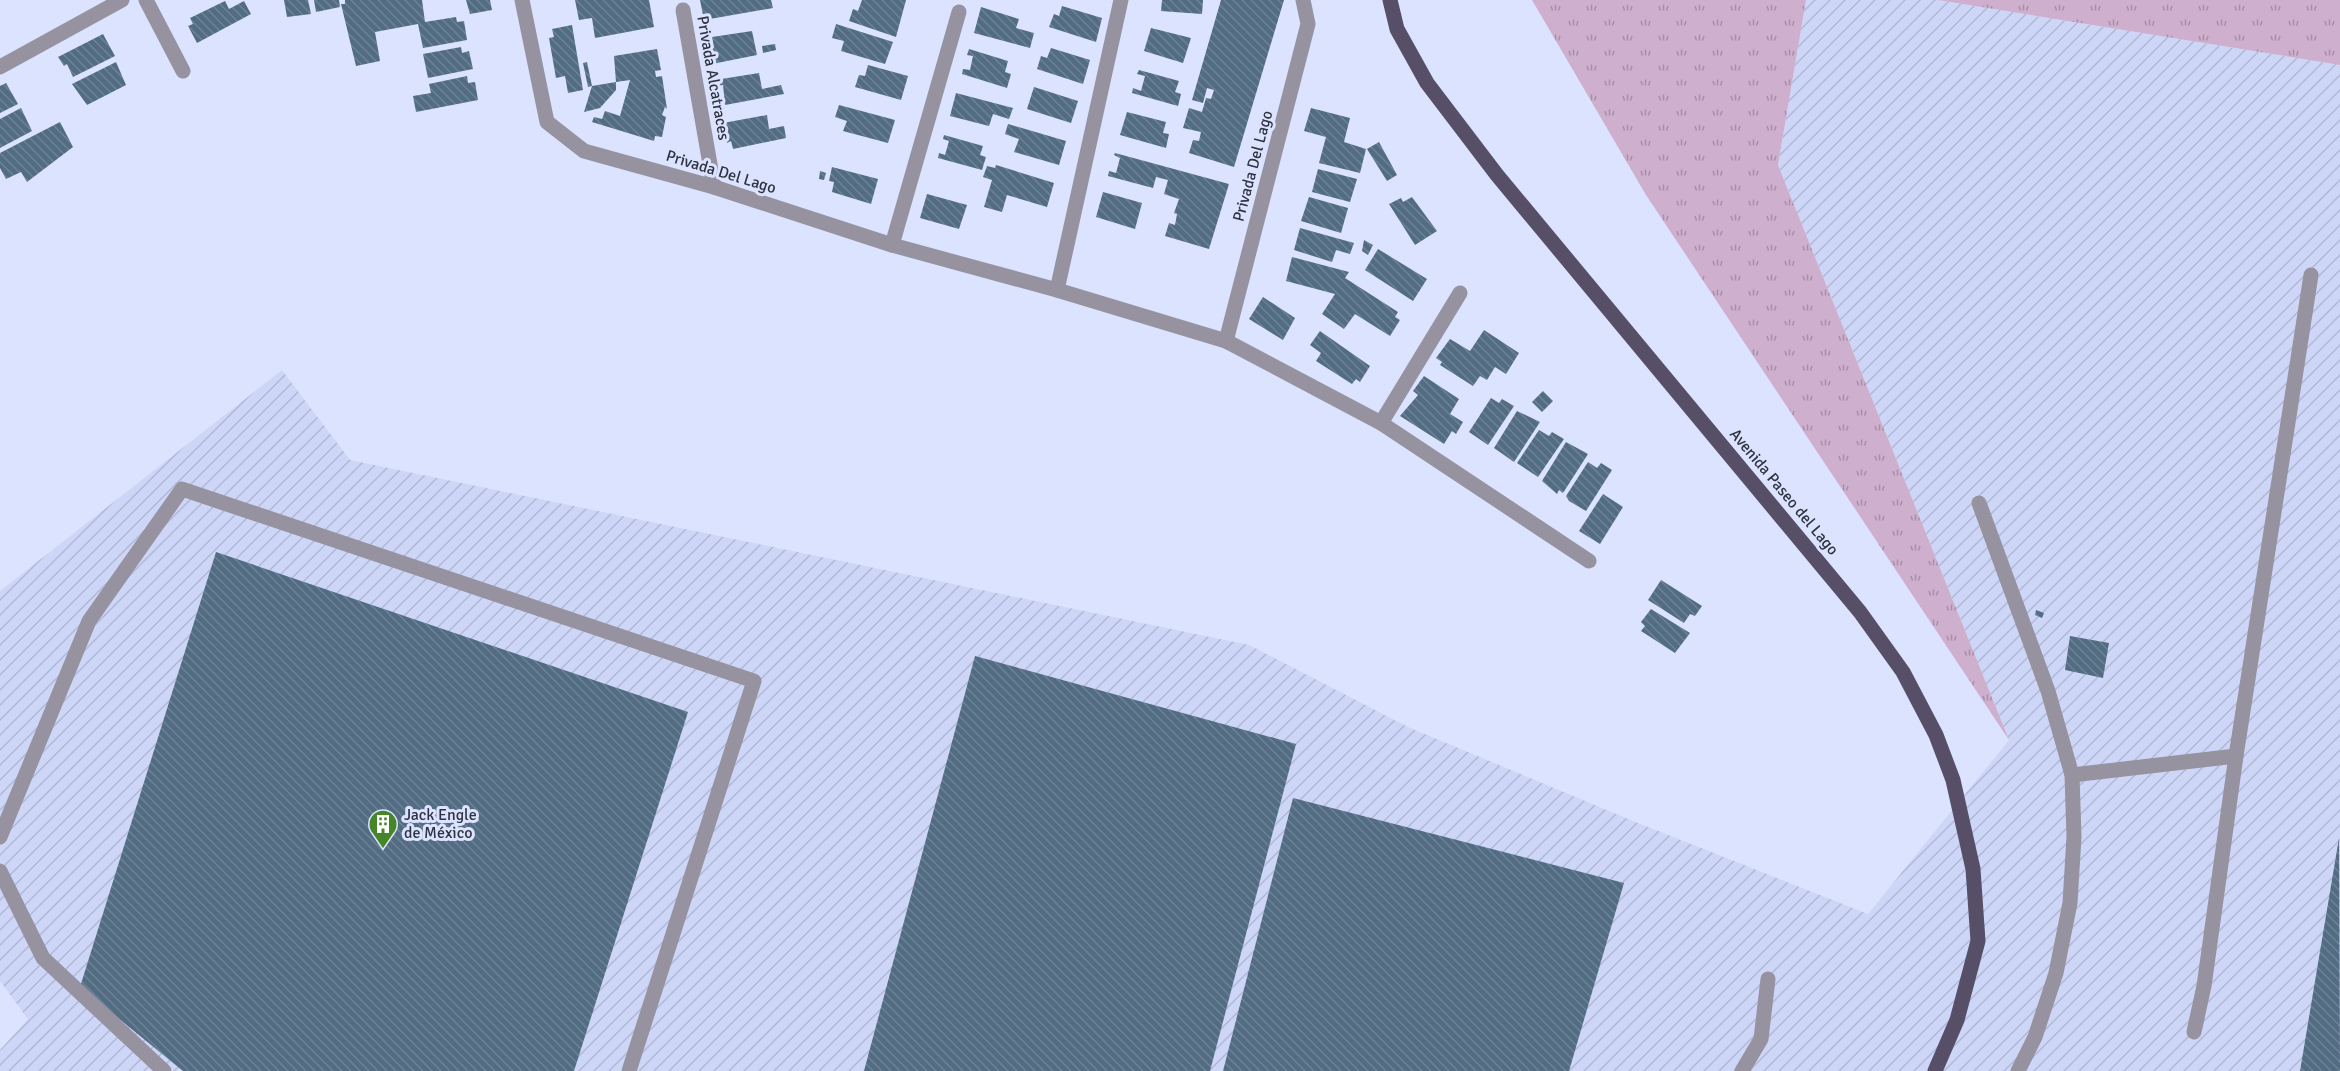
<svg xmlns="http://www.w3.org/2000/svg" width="2340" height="1071" font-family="Signika,sans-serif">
<defs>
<pattern id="industrial-furrows" width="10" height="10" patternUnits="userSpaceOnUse" patternTransform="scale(1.5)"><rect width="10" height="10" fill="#cdd6f7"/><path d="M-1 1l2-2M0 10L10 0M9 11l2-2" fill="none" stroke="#b0b8d5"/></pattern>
<pattern id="grass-tufts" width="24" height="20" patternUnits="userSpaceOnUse" patternTransform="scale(1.5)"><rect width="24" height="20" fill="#ceafcd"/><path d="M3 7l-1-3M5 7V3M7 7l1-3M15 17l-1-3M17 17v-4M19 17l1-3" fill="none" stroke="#a88fa8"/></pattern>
<pattern id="building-back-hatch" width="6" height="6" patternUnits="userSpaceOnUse" patternTransform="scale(1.5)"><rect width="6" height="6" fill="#526c84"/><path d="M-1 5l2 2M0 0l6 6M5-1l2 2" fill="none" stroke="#6e8294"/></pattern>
</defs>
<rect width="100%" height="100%" fill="#dbe3ff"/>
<polygon fill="url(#industrial-furrows)" points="1806,0 1938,0 2340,65 2340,1071 0,1071 0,1050 28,1019 0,981 0,591 282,370 350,460 1249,645 1408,727 1633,821 1868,914 2009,740 1778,165"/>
<g fill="url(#grass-tufts)">
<polygon points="1532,0 1806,0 1778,165 2009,740 1646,195"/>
<polygon points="1938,0 2340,0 2340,65"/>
</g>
<g fill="url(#building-back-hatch)">
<polygon points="284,0 308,0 311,14 287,17"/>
<polygon points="314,0 339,0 340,7 316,12"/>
<polygon points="345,0 422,0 425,22 456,17 457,22 464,21 467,40 423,48 418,24 375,32 380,61 356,66 341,4 345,4"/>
<polygon points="466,0 490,0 492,10 470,14"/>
<polygon points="575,0 649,0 654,27 595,38 592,18 579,20"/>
<polygon points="700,0 771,0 773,8 704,20"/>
<polygon points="862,0 906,0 896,37 849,21 853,9 858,11"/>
<polygon points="1162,0 1203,0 1202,14 1161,11"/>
<polygon points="1221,0 1284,0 1234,167 1189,153 1193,140 1199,141 1201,132 1183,128 1189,108 1202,112 1206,98 1211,99 1214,90 1207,88 1203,103 1192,100"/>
<polygon points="225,1 229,9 244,1 251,14 197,43 188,26 193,24 190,18"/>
<polygon points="1062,6 1102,18 1096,42 1049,27 1054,14 1059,16"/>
<polygon points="981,7 1019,19 1016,28 1034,33 1030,48 974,33"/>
<polygon points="836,24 893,42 885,64 841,51 844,41 832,38"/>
<polygon points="572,25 583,90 568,93 565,76 556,78 549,38 554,37 552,29"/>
<polygon points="1151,28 1191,38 1183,63 1144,51"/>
<polygon points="752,31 757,55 712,64 710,49 714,48 712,37"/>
<polygon points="103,34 115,56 73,77 67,64 64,66 58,57"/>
<polygon points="775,44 776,50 763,53 762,46"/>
<polygon points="461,47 462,53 469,51 473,69 428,78 423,54"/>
<polygon points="1051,48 1090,60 1083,84 1037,69 1041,56 1047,58"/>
<polygon points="657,49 661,70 655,71 656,77 662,76 667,109 665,107 662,115 666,117 662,137 655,136 654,141 592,122 594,117 602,119 605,111 620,116 630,80 616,82 616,90 600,108 584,112 592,86 588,87 583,63 587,62 592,86 616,82 614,56"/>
<polygon points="969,49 1008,61 1005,72 1011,74 1007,88 962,74 963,69 970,70 973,56 967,55"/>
<polygon points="116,62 126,85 87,105 72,84"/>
<polygon points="868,65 908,76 901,100 855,87 859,75 865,76"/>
<polygon points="1139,70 1179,81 1175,92 1181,94 1178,106 1132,93 1133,88 1141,91 1145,76 1137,74"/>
<polygon points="759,73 762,89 781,85 784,94 725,105 723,85 716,86 715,80"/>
<polygon points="467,76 468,83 475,82 478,100 416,112 413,96 431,93 429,84"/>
<polygon points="6,83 18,104 0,113 0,86"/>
<polygon points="1034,87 1078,101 1071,123 1027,109"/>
<polygon points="956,93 1013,108 1009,119 993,114 989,126 950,116"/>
<polygon points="839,105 895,120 888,143 843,131 847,121 835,117"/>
<polygon points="21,108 32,131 0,148 0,119"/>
<polygon points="1311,108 1350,118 1344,142 1366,149 1360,173 1319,163 1326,137 1304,131"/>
<polygon points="1127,112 1166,122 1163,133 1169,134 1166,148 1120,135"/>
<polygon points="767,115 769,129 784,126 786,138 733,149 731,141 727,143 723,123"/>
<polygon points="60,122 73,147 27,182 21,172 6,179 0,168 0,153"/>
<polygon points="1008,124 1066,141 1059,165 1014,152 1019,139 1005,134"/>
<polygon points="944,135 983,146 980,155 986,157 982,170 938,158 939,153 945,155 949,141 943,139"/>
<polygon points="1379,142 1397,175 1387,181 1367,149"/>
<polygon points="1115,153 1229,184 1209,249 1165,236 1169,223 1175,225 1177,214 1174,213 1179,199 1164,194 1168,180 1156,177 1153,188 1108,176 1109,171 1116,173 1120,158 1114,155"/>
<polygon points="996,165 1054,183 1047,207 1007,195 1002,212 984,207 992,180 983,177 987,166 995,168"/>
<polygon points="832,167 878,179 871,204 832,192 834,182 829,181"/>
<polygon points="1318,169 1357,179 1350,202 1312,192"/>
<polygon points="820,171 826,173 824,180 819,179"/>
<polygon points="1103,192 1142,203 1135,229 1096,217"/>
<polygon points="927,194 967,205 959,229 920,218"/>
<polygon points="1309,197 1348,208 1341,233 1301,221"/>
<polygon points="1412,197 1437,231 1415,245 1389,204 1401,198 1403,202"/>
<polygon points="1300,228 1354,243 1350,254 1336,250 1332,262 1294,250"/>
<polygon points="1364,240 1373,245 1368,255 1362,251"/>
<polygon points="1378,249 1427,279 1413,301 1365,270"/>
<polygon points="1292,257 1349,272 1345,278 1398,312 1395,317 1400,320 1390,336 1355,314 1344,329 1322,314 1335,294 1286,281"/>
<polygon points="1263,297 1295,318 1283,340 1249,319"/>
<polygon points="1484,330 1519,353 1506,374 1495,367 1487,380 1480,376 1473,386 1440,365 1442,362 1436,358 1450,339 1470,351"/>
<polygon points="1320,331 1370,366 1360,382 1356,379 1352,384 1316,361 1321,353 1310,345"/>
<polygon points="1424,376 1459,399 1450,414 1463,422 1456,434 1452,431 1444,444 1400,416 1418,395 1413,391"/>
<polygon points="1543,391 1553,401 1542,412 1532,402"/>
<polygon points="1491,398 1499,403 1502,399 1514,406 1488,445 1469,432"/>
<polygon points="1517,411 1540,422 1514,462 1494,448"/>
<polygon points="1539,430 1549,436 1552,432 1564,439 1538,477 1517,463"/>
<polygon points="1566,442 1588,454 1563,493 1559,490 1557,494 1542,481"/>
<polygon points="1588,462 1597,468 1601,463 1612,470 1586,511 1569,501 1566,496"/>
<polygon points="1603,494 1623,507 1600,544 1579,531"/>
<polygon points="216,552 688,712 574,1071 183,1071 80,987"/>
<polygon points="1661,580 1702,606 1695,616 1690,614 1684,623 1648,600"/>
<polygon points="1651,609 1690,633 1675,653 1641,631 1645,626 1641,622"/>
<polygon points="2036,610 2044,613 2042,618 2035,615"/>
<polygon points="2070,636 2109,643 2103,678 2065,670"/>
<polygon points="975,656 1296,744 1210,1071 864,1071"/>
<polygon points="1293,798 1624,883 1569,1071 1223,1071"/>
<polygon points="2339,838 2340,1071 2300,1071"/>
</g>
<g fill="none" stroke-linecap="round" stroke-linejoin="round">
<g stroke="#9692a0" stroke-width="15">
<polyline points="146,0 183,71"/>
<polyline points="522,0 547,122 584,151 714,187 892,245 1057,290 1226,341 1381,423 1589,561"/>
<polyline points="683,10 714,187"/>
<polyline points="0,67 122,0"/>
<polyline points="892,245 959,12"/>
<polyline points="1057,290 1121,0"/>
<polyline points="1226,341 1308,24 1303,0"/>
<polyline points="1381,423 1460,293"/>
<polyline points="1979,503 2048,691 2072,775 2074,837 2070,903 2056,973 2035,1037 2018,1071"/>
<polyline points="2072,775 2236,756"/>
<polyline points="0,837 89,621 182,489 754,681 629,1071"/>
<polyline points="0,871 43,958 164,1071"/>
<polyline points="2194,1032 2204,986 2236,756 2311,275"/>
<polyline points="1742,1071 1761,1039 1768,979"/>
</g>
<polyline stroke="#574f68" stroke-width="15" points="1390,0 1397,29 1427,83 1497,175 1860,612 1903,672 1936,735 1953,780 1973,869 1978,941 1957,1020 1935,1071"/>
</g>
<defs>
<g id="building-pin" transform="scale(1.5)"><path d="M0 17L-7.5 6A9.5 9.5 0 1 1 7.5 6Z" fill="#458628" stroke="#dbe3ff"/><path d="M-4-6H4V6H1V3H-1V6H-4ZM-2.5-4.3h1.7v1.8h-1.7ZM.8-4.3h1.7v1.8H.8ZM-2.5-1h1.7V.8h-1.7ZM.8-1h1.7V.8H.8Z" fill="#fff"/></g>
</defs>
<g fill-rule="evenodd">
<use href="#building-pin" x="383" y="824"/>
</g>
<g text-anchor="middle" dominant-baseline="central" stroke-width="6" stroke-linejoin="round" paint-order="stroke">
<g font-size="16" fill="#2f3340" stroke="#dbe3ff">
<text transform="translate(713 78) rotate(80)">Privada Alcatraces</text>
<text transform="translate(1253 166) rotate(-75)">Privada Del Lago</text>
<text transform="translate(721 172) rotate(17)">Privada Del Lago</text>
<text transform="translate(1784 492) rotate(50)">Avenida Paseo del Lago</text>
</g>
<g font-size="16" fill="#2f3340" stroke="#dbe3ff" text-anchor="start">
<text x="404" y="815">Jack Engle<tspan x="404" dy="18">de México</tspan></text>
</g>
</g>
</svg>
